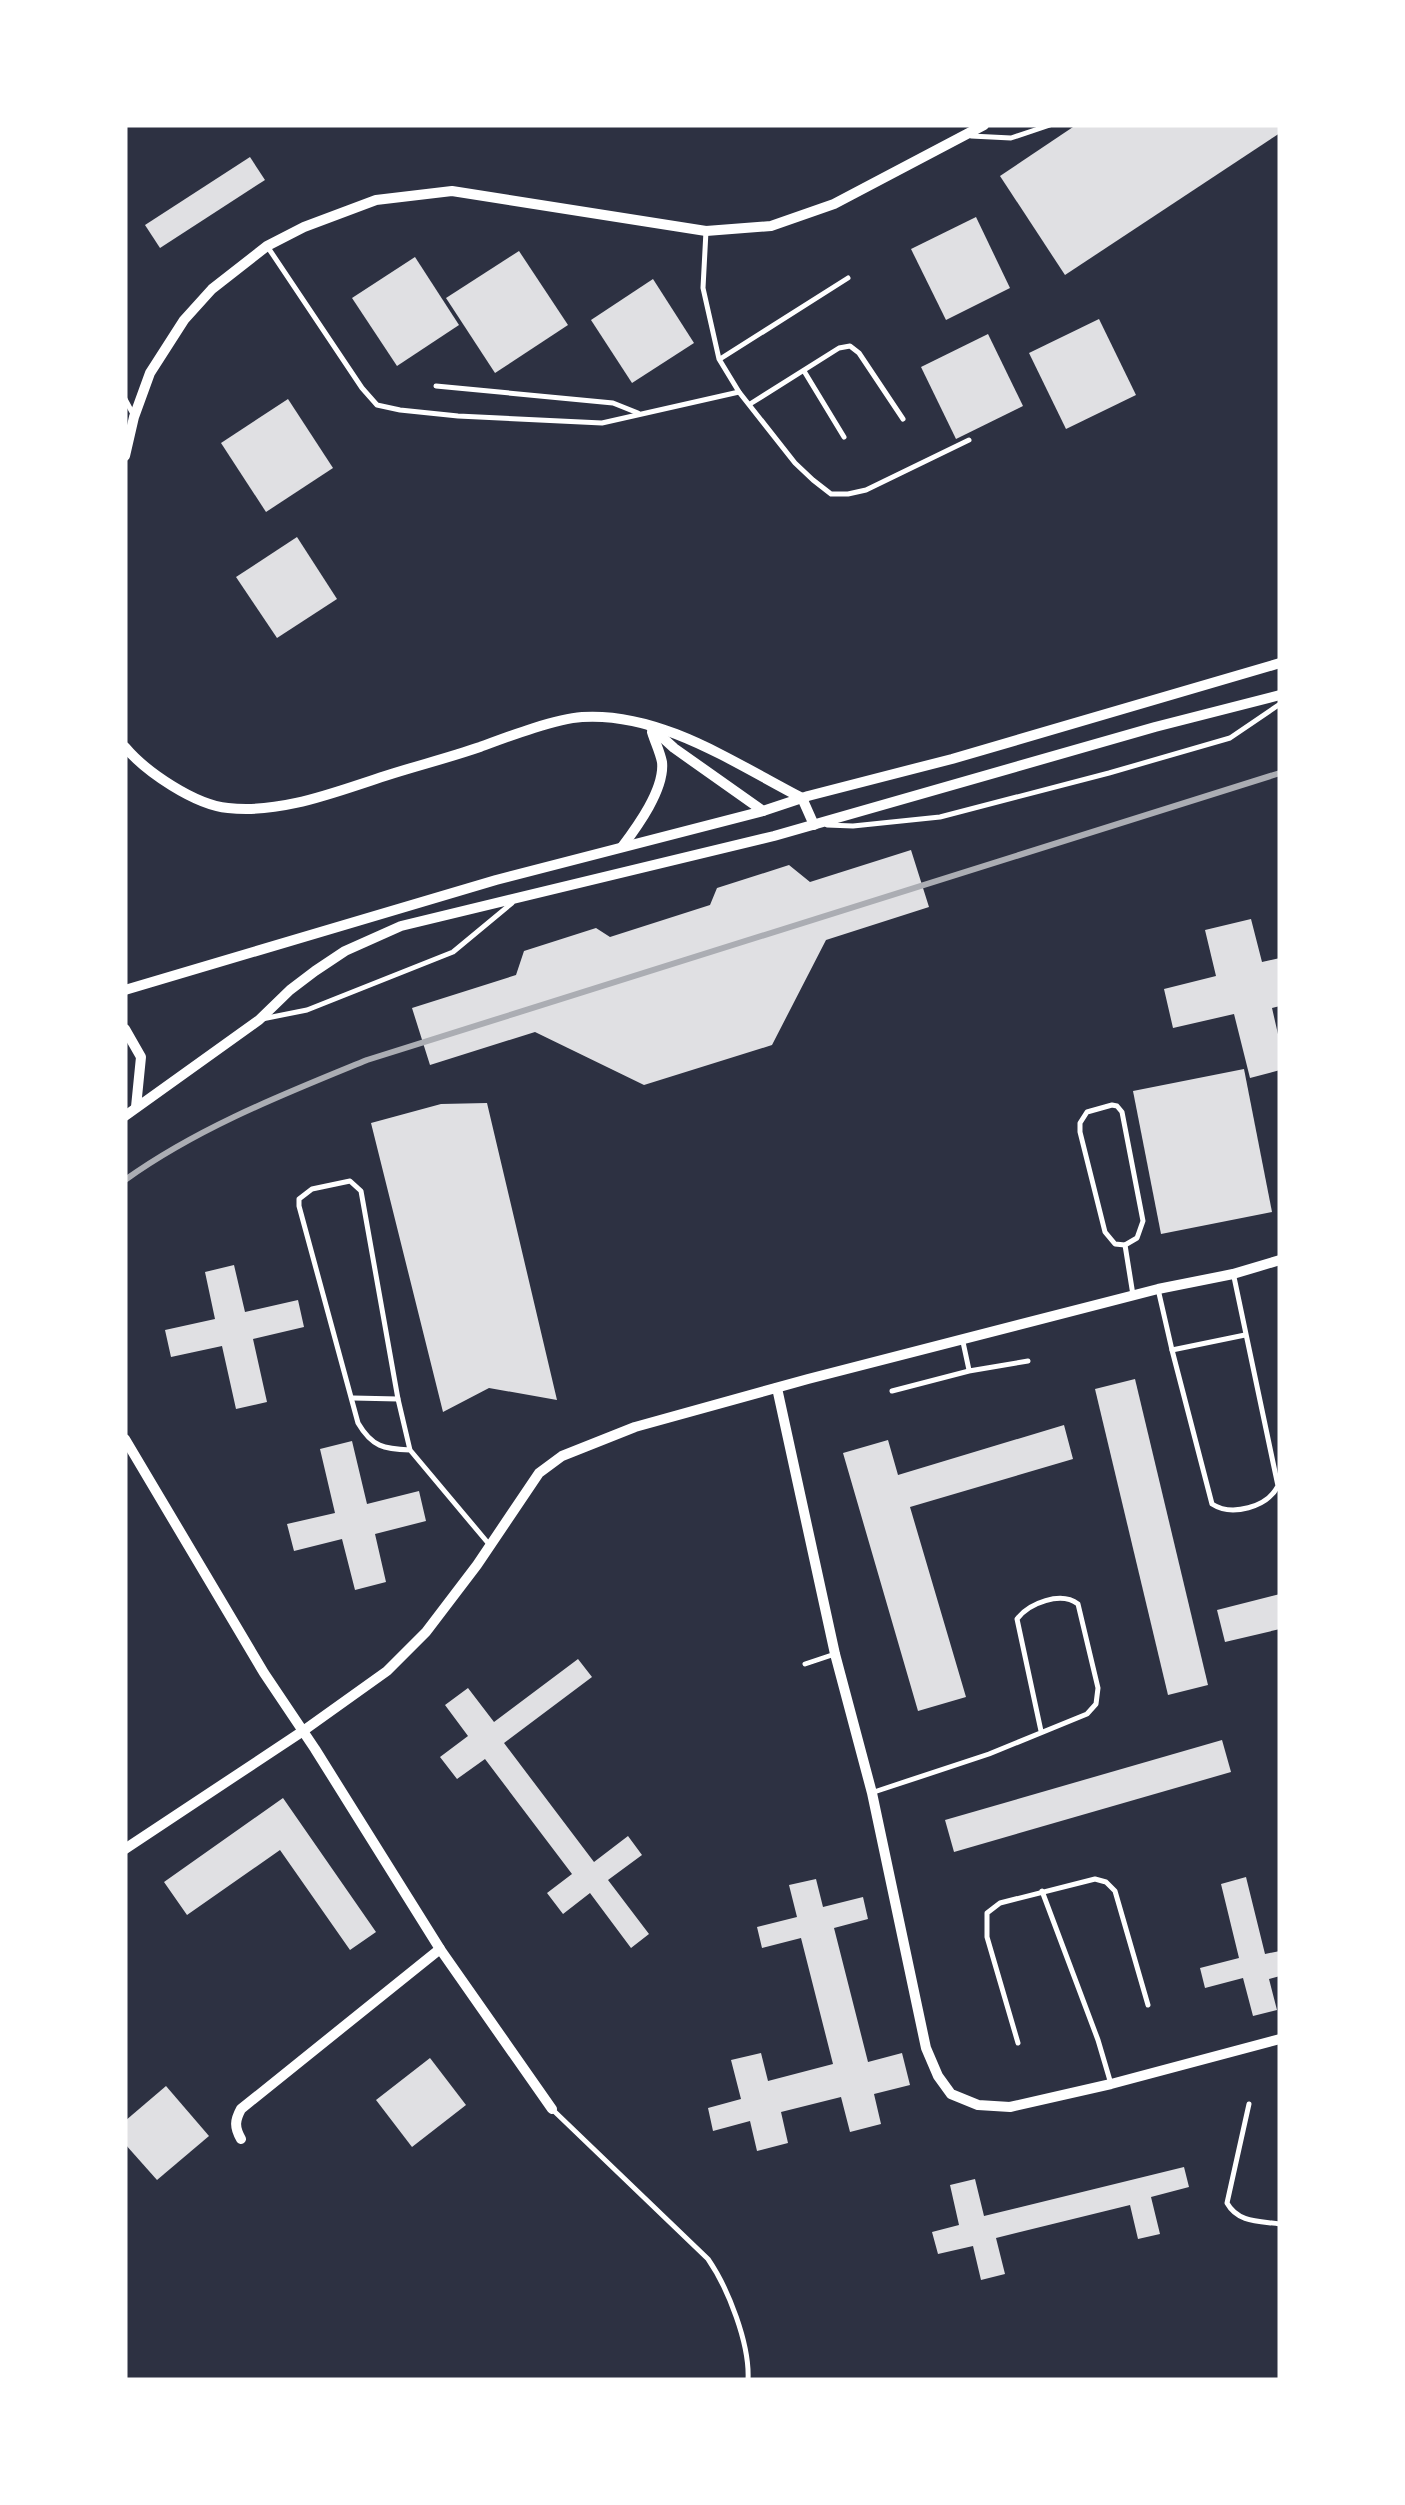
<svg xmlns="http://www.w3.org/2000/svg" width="1405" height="2505" font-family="Overpass,sans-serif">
<rect width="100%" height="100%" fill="#2d3142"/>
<g fill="#e0e0e3">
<polygon points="1076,125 1280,125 1280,133 1065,275 1000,176"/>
<polygon points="250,157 265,180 160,248 145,225"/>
<polygon points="976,217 1010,288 946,320 911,249"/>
<polygon points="519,251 568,325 495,373 446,298"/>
<polygon points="415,257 459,325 397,366 352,298"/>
<polygon points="653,279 694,343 632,383 591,320"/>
<polygon points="1099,319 1136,395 1066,429 1029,353"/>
<polygon points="988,334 1023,406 956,439 921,367"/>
<polygon points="288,399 333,468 266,512 221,443"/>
<polygon points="297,537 337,599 277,638 236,577"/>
<polygon points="911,850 929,907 826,940 772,1045 644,1085 535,1032 430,1065 412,1008 516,975 524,951 596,928 610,937 710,905 717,888 789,865 810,882"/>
<polygon points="1251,919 1262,962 1280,958 1280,1006 1272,1008 1280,1043 1280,1070 1250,1078 1234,1014 1173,1028 1164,989 1216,976 1205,930"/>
<polygon points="1244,1069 1272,1212 1161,1234 1133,1091"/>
<polygon points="487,1103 557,1400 489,1388 443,1412 371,1123 441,1104"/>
<polygon points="234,1265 245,1312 298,1300 304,1327 253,1339 267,1402 236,1409 222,1346 171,1357 165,1330 215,1319 205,1272"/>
<polygon points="1135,1379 1208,1685 1168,1695 1095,1389"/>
<polygon points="1064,1425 1073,1459 910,1507 966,1697 918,1711 843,1453 888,1440 898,1475"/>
<polygon points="352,1441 367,1504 419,1491 426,1521 375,1534 386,1582 355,1590 342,1539 294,1551 287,1524 335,1513 320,1449"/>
<polygon points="1280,1594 1280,1629 1225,1642 1217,1610"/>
<polygon points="578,1659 592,1677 504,1743 594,1862 628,1836 642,1855 608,1880 649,1934 631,1948 590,1893 563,1914 547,1893 572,1874 485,1759 457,1779 440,1757 468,1736 445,1705 468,1688 494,1722"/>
<polygon points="1222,1740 1231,1772 954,1852 945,1820"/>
<polygon points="283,1798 376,1932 350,1950 280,1850 187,1915 164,1882"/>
<polygon points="1246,1877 1265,1954 1280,1951 1280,1976 1269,1979 1277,2010 1253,2016 1243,1978 1205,1988 1200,1968 1239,1958 1221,1884"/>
<polygon points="816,1879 823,1907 863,1897 868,1919 834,1928 868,2062 902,2053 910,2085 874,2094 881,2124 850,2132 841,2097 781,2112 788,2143 757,2151 750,2121 713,2131 708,2108 741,2099 731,2060 761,2053 768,2081 833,2064 801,1938 762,1948 757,1927 797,1917 789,1885"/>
<polygon points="430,2058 466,2105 412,2147 376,2100"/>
<polygon points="166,2086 209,2136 157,2180 125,2144 125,2121"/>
<polygon points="1184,2167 1189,2187 1151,2197 1160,2234 1138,2239 1130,2205 996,2238 1005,2274 981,2280 973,2246 938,2254 932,2232 959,2225 950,2185 975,2179 984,2216"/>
</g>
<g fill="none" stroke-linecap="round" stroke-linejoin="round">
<g stroke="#fff" stroke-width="5">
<polyline points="971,136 1011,138 1050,125"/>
<polyline points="706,231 703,288 719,359 739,392 795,463 813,480 831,494 848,494 866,490 969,440"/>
<polyline points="267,246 362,388 377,405 400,410 458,416 602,423 739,392"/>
<polyline points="720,359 848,278"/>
<polyline points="804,371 844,437"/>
<polyline points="436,386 613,403 638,413"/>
<polyline points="125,399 133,414"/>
<polyline points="750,404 839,348 850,346 859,353 903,419"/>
<polyline points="827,825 853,826 940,817 1109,773 1230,738 1280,704"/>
<polyline points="262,1019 307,1010 453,952 512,903"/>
<polygon points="1112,1105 1117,1106 1122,1112 1143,1221 1137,1238 1125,1245 1115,1244 1105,1232 1080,1132 1080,1123 1087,1112"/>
<polyline points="1125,1245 1133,1295"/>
<path d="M1158 1289 1172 1350 1212 1504C1232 1517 1267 1507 1278 1486L1234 1277"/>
<polyline points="963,1342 969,1370"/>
<polyline points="1172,1350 1245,1335"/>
<polyline points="892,1391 969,1371 1028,1361"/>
<polyline points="353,1398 398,1399"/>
<path d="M410 1450C384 1449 372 1447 358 1423L299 1206V1199L312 1189 350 1181 361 1191 398 1399 410 1450 488 1543"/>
<polyline points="805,1664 835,1654"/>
<path d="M874 1792 989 1754 1087 1714 1096 1704 1098 1688 1078 1604C1061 1591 1029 1603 1017 1619L1041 1731"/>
<polyline points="1042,1891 1098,2040 1111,2084"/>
<polyline points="1018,2043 987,1937 987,1913 1000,1903 1095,1879 1106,1882 1115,1891 1148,2005"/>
<path d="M1249 2104 1227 2203C1238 2223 1260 2221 1280 2224"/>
<path d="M554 2111 708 2259C728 2288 750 2344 748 2380"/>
</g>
<g stroke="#fff" stroke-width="10">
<polyline points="125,456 134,417 150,373 184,320 212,289 267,246 304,227 376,200 452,191 706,231 771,226 834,204 984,125"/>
<polyline points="651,727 674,748 763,811"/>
<path d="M125 747C146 772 195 805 228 808 281 814 335 792 385 776 416 766 448 758 480 747 507 737 554 719 582 717 661 712 734 763 802 798"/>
<polyline points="802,798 814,825"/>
<path d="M622 847C637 827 665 789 662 762 660 752 655 742 652 732"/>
<polyline points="125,990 496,880 763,811 808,796 952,759 1280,663"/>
<polyline points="125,1029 141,1057 136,1107"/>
<polyline points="125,1116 259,1020 290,990 315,971 345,951 401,926 774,836 1155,727 1280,695"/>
<polyline points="777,1388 835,1654 872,1793 926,2048 938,2076 951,2094 978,2105 1010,2107 1111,2084 1280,2039"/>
<polyline points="125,1439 264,1673 315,1749 440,1949 552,2109"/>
<polyline points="125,1849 303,1731 387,1671 426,1632 477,1565 539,1473 562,1456 635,1427 808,1379 1158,1289 1233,1274 1280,1260"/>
<path d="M241 2139C234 2127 235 2120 241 2109L440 1949"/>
</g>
<path stroke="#abadb3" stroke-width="6" d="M125 1180C199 1127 284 1094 367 1060L1280 773"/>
</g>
<rect width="1405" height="2505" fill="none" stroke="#ffffff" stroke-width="255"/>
</svg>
